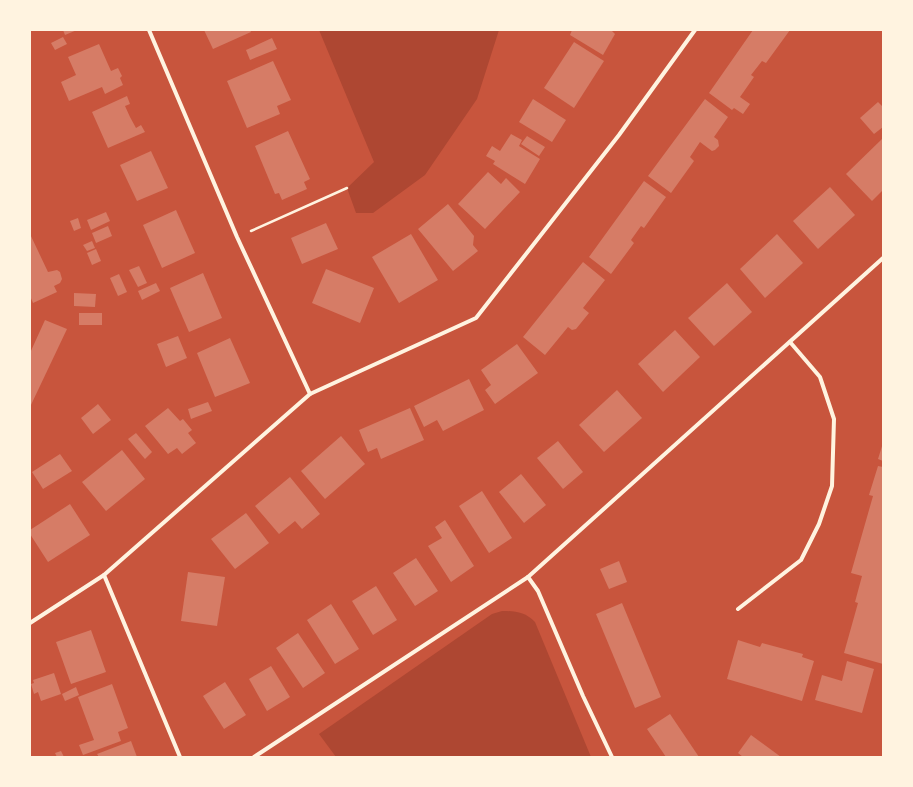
<svg xmlns="http://www.w3.org/2000/svg" width="913" height="787" font-family="'Alegreya Sans',sans-serif">
<rect width="100%" height="100%" fill="#c8553d"/>
<g fill="#ae4732">
<polygon points="319,30 499,30 477,99 425,175 373,213 356,213 347,188 374,162"/>
<path d="M502 611C516 611 525 612 535 622L591 757H336L319 734 492 614Z"/>
</g>
<g fill="#d67c66">
<polygon points="63,30 77,30 65,35"/>
<polygon points="204,30 250,30 251,32 213,49"/>
<polygon points="572,30 611,30 615,34 603,55 570,35"/>
<polygon points="753,30 790,30 766,63 762,61 751,75 754,77 740,97 750,104 743,114 734,108 732,110 709,93"/>
<polygon points="63,37 67,44 55,50 51,43"/>
<polygon points="272,38 277,49 250,60 246,50"/>
<polygon points="574,42 604,61 574,108 544,88"/>
<polygon points="99,44 111,71 118,68 122,76 120,78 123,85 105,94 102,87 69,101 61,82 76,75 68,57"/>
<polygon points="273,61 291,100 277,106 280,114 247,128 227,81"/>
<polygon points="127,96 130,104 125,106 130,117 136,128 141,125 145,132 108,148 92,112"/>
<polygon points="533,99 566,120 552,142 519,122"/>
<polygon points="705,99 728,117 714,137 718,140 719,146 715,150 712,151 700,142 690,157 694,161 671,193 648,176"/>
<polygon points="878,102 883,107 883,127 874,134 860,118"/>
<polygon points="288,131 310,179 304,182 307,189 282,200 279,193 275,194 255,146"/>
<polygon points="511,134 522,140 519,146 540,159 525,184 493,164 495,161 486,156 492,146 500,151"/>
<polygon points="527,136 545,147 539,156 521,144"/>
<polygon points="883,138 883,190 872,201 846,174"/>
<polygon points="151,151 168,188 137,201 120,165"/>
<polygon points="488,172 501,184 506,178 520,192 485,229 458,204"/>
<polygon points="644,181 666,197 644,228 641,226 631,240 634,243 611,274 589,257"/>
<polygon points="830,187 855,215 818,249 793,221"/>
<polygon points="448,204 474,236 473,245 478,251 453,271 418,229"/>
<polygon points="176,210 195,253 162,268 143,225"/>
<polygon points="106,212 110,221 91,230 87,220"/>
<polygon points="78,218 81,228 74,231 70,221"/>
<polygon points="326,223 338,249 302,264 291,238"/>
<polygon points="108,226 112,236 96,243 92,233"/>
<polygon points="30,234 48,272 57,270 60,272 62,279 60,283 54,286 57,292 33,303 30,296"/>
<polygon points="411,234 438,280 399,303 372,257"/>
<polygon points="777,234 803,263 765,298 740,269"/>
<polygon points="92,241 95,248 87,251 83,245"/>
<polygon points="96,249 101,261 92,265 87,253"/>
<polygon points="583,262 605,280 583,308 589,313 576,329 572,330 568,327 545,355 523,337"/>
<polygon points="139,266 147,283 138,287 129,270"/>
<polygon points="326,269 374,288 360,323 312,303"/>
<polygon points="203,273 222,318 189,332 170,288"/>
<polygon points="119,274 127,292 118,296 110,278"/>
<polygon points="156,283 160,291 142,300 138,291"/>
<polygon points="727,283 752,312 714,346 688,318"/>
<polygon points="74,293 96,294 95,307 74,306"/>
<rect x="79" y="313" width="23" height="12"/>
<polygon points="45,320 67,329 30,407 30,353"/>
<polygon points="675,330 700,357 663,392 638,364"/>
<polygon points="178,336 187,358 166,367 157,344"/>
<polygon points="230,338 250,383 215,397 197,353"/>
<polygon points="517,344 538,373 495,404 485,390 491,385 481,370"/>
<polygon points="469,379 484,410 443,431 437,420 424,427 414,406"/>
<polygon points="617,390 642,418 604,452 579,425"/>
<polygon points="208,402 212,411 191,419 188,409"/>
<polygon points="98,404 111,420 93,434 81,418"/>
<polygon points="168,408 180,421 183,419 192,430 188,433 196,443 182,454 177,448 168,454 145,426"/>
<polygon points="410,408 424,440 381,459 377,448 368,452 359,430"/>
<polygon points="136,433 152,452 145,459 128,439"/>
<polygon points="341,436 365,464 325,499 301,471"/>
<polygon points="558,441 583,472 563,489 537,458"/>
<polygon points="883,443 883,461 878,459"/>
<polygon points="122,450 145,479 106,511 82,482"/>
<polygon points="60,454 72,471 43,489 32,472"/>
<polygon points="878,466 883,467 883,664 844,653 858,603 855,602 862,576 851,573 873,496 869,495"/>
<polygon points="521,474 546,505 524,523 499,492"/>
<polygon points="290,477 320,514 302,529 295,521 279,534 255,506"/>
<polygon points="482,491 512,538 489,553 459,506"/>
<polygon points="70,504 90,535 48,562 30,534 30,530"/>
<polygon points="246,513 269,543 235,569 211,539"/>
<polygon points="445,520 474,566 451,582 428,546 442,538 435,527"/>
<polygon points="416,558 438,591 415,606 393,573"/>
<polygon points="619,561 627,582 609,589 600,569"/>
<polygon points="188,572 225,577 217,626 181,621"/>
<polygon points="376,586 397,620 373,635 352,601"/>
<polygon points="622,603 661,697 635,708 596,614"/>
<polygon points="331,604 359,649 335,664 307,620"/>
<polygon points="91,630 106,672 71,684 56,642"/>
<polygon points="298,633 325,673 303,688 276,648"/>
<polygon points="738,640 760,647 762,643 803,654 802,657 814,661 802,701 727,679"/>
<polygon points="847,661 874,669 862,713 815,700 822,675 842,681"/>
<polygon points="271,666 290,697 267,711 249,679"/>
<polygon points="54,673 61,694 41,701 38,692 34,694 31,684 34,683 33,680"/>
<polygon points="225,682 246,715 224,729 203,696"/>
<polygon points="112,684 128,728 118,732 121,741 83,755 79,745 94,740 78,697"/>
<polygon points="76,687 79,695 65,701 62,694"/>
<polygon points="670,714 699,757 666,757 647,729"/>
<polygon points="751,735 781,757 743,757 738,753"/>
<polygon points="131,741 137,757 99,757 97,754"/>
<polygon points="61,751 64,757 57,757 55,753"/>
</g>
<g fill="none" stroke-linecap="round" stroke-linejoin="round">
<polyline stroke="#fff3e0" stroke-width="2.5" points="251,231 347,188"/>
<g stroke="#fff3e0" stroke-width="4">
<polyline points="149,30 237,237 310,394"/>
<polyline points="104,575 180,757"/>
<polyline points="528,577 538,591 583,696 612,757"/>
<polyline points="738,609 801,560 819,524 832,486 834,419 820,377 790,342"/>
<polyline points="30,623 104,575 310,394 476,318 619,135 695,30"/>
<polyline points="254,757 528,577 883,258"/>
</g>
</g>
<rect width="913" height="787" fill="none" stroke="#fff3e0" stroke-width="62"/>
</svg>
